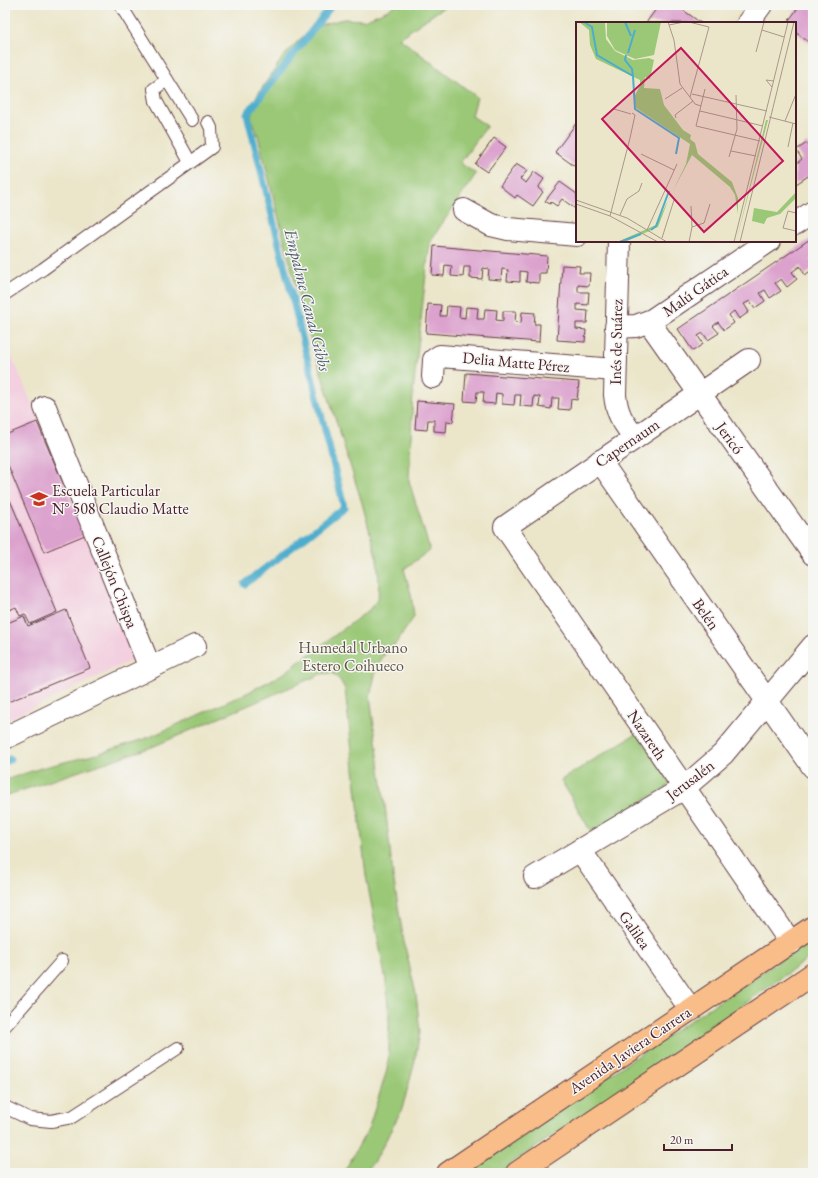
<svg xmlns="http://www.w3.org/2000/svg" width="818" height="1178" font-family="'EB Garamond',serif">
<rect width="100%" height="100%" fill="#f6f6f2"/>
<filter id="ink" filterUnits="userSpaceOnUse"><feTurbulence type="fractalNoise" baseFrequency=".025" numOctaves="2"/><feDisplacementMap in="SourceGraphic" scale="8" xChannelSelector="R" yChannelSelector="G"/><feConvolveMatrix kernelMatrix="1 2 1 2 8 2 1 2 1" color-interpolation-filters="sRGB"/></filter>
<filter id="wash" filterUnits="userSpaceOnUse"><feTurbulence type="fractalNoise" baseFrequency=".012" numOctaves="4" result="noise"/><feDisplacementMap in="SourceGraphic" scale="16" xChannelSelector="R" yChannelSelector="G"/><feGaussianBlur stdDeviation="0.9" result="paint"/><feColorMatrix in="noise" values="0 0 0 0 0 0 0 0 0 0 0 0 0 0 0 0 0 1.4 0 .05"/><feComposite in="paint" operator="in"/></filter>
<g filter="url(#wash)">
<rect width="100%" height="100%" fill="#ebe6ca"/>
<polygon fill="#f3cfdf" points="5,340 139,657 5,721"/>
<g fill="#9ac876" stroke="#727450">
<polygon points="395,5 447,5 399,38 477,97 472,116 487,126 460,163 476,174 431,240 428,256 413,392 409,481 430,550 404,569 411,594 414,617 394,646 383,656 376,670 370,697 385,805 393,876 404,942 416,994 420,1032 414,1065 402,1109 377,1157 365,1173 343,1173 352,1158 369,1127 387,1070 389,1052 389,1019 386,981 366,876 345,689 340,680 332,673 321,674 152,747 5,796 5,780 41,768 97,754 150,737 251,691 284,673 369,610 378,599 379,582 377,559 362,503 305,322 258,136 251,117 256,97 283,57 299,40 316,26 344,19 364,20 388,10"/>
<polygon points="637,733 670,782 667,787 591,832 561,780"/>
<polygon points="813,938 813,955 694,1040 508,1166 497,1173 464,1173"/>
</g>
<g fill="none" stroke-linecap="round" stroke-linejoin="round">
<g stroke="#4eadcd" stroke-width="7">
<polyline points="245,584 344,507 247,114 332,5"/>
<polyline points="5,762 10,759"/>
</g>
</g>
<g id="blocks">
<g fill="#dca2ce">
<polygon points="659,5 676,5 701,23 646,23"/>
<polygon points="800,5 813,5 813,45 795,32 795,23 787,23"/>
<polygon points="577,122 577,168 555,152"/>
<polygon points="494,138 506,147 487,172 475,164"/>
<polygon points="807,143 813,152 813,173 796,184 795,182 795,160 797,163 802,159 796,150"/>
<polygon points="516,164 527,171 520,179 526,183 534,172 544,179 538,188 543,192 533,206 517,195 515,198 500,186"/>
<polygon points="560,182 577,194 577,210 562,199 557,206 551,202 550,204 545,201"/>
<polygon points="813,237 813,258 810,260 813,264 813,269 805,275 800,266 792,272 797,279 787,287 781,279 775,283 781,291 770,298 765,290 760,293 765,301 755,308 750,301 744,304 749,312 739,319 734,311 729,315 734,323 724,330 718,322 713,326 719,333 708,340 703,333 698,336 703,344 693,351 678,329"/>
<polygon points="434,246 547,256 546,273 539,273 539,283 526,282 527,272 520,271 520,282 507,281 508,270 502,269 501,280 488,279 489,269 483,268 482,279 470,278 470,267 464,267 463,277 451,276 452,266 445,265 444,276 432,275"/>
<polygon points="562,265 580,266 579,273 590,273 589,286 578,285 578,292 589,292 588,305 577,304 577,310 588,311 587,323 576,323 576,329 586,330 585,342 557,340"/>
<polygon points="428,304 441,305 440,316 446,316 447,306 460,307 459,317 465,318 466,307 478,308 477,319 484,319 485,309 497,310 496,320 503,321 503,311 516,311 515,322 521,323 522,312 535,313 534,324 540,324 539,342 426,333"/>
<polygon points="466,373 579,382 577,400 571,399 570,410 558,409 559,398 552,398 551,409 539,407 540,397 534,396 533,407 520,406 521,395 515,395 514,405 502,404 502,394 496,393 495,404 483,403 484,392 477,392 476,402 464,401"/>
<polygon points="417,401 455,404 453,422 447,421 446,432 434,431 434,420 428,420 427,430 415,429"/>
<polygon points="37,422 85,535 44,552 5,458 5,435"/>
<polygon points="10,500 57,612 30,624 25,614 20,616 16,607 5,612 5,502"/>
<polygon points="66,610 90,668 8,702 5,693 5,624 24,616 28,626"/>
</g>
</g>
</g>
<g filter="url(#ink)">
<use href="#blocks" fill-opacity="0" stroke="#623d43" stroke-width="1"/>
<g fill="none" stroke-linecap="round" stroke-linejoin="round">
<g stroke="#623d43" stroke-width="14">
<g id="service">
<polyline points="121,6 192,120"/>
<polyline points="167,80 154,89 156,101 190,162"/>
<polyline points="5,294 43,269 212,147 211,128 208,122"/>
<polyline points="5,1026 62,961"/>
<polyline points="5,1107 30,1119 51,1121 72,1117 178,1048"/>
</g>
</g>
<g stroke="#623d43" stroke-width="24">
<g id="minor">
<polyline points="748,23 761,5"/>
<polyline points="464,210 491,225 508,229 577,235"/>
<polyline points="795,224 813,212"/>
<path d="M619 241 615 395C617 415 623 422 635 438"/>
<polyline points="649,322 813,554"/>
<polyline points="616,327 636,326 652,320 769,241"/>
<polyline points="749,360 505,527 791,943"/>
<polyline points="433,377 434,360 440,356 615,370"/>
<polyline points="45,407 150,668"/>
<polyline points="600,461 813,767"/>
<polyline points="5,738 195,646"/>
<polyline points="580,850 691,1010"/>
<polyline points="535,877 684,788 723,754 813,646"/>
</g>
</g>
<g stroke="#623d43" stroke-width="24">
<g id="primary">
<polyline points="448,1173 813,927"/>
<polyline points="517,1173 813,974"/>
</g>
</g>
<use href="#service" stroke="#fff" stroke-width="12"/>
<use href="#minor" stroke="#fff" stroke-width="22"/>
<use href="#primary" stroke="#f8bd89" stroke-width="22"/>
</g>
</g>
<defs>
<g id="school-bare" transform="scale(1.38)"><path d="M0-5L7-2L0 1L-7-2ZM-4 1L0 2.5L4 1V4Q0 6-4 4Z" fill="#c8321e" stroke="#f6f6f2" stroke-width="2.5" paint-order="stroke"/></g>
</defs>
<g fill-rule="evenodd">
<use href="#school-bare" x="39" y="499"/>
</g>
<g text-anchor="middle" dominant-baseline="central" stroke-width="3" stroke-linejoin="round" paint-order="stroke">
<g font-size="16" fill="#4a1f2b" stroke="#f6f6f2">
<text transform="translate(695 291) rotate(-35)">Malú Gática</text>
<text transform="translate(616 342) rotate(-89)">Inés de Suárez</text>
<text transform="translate(516 362) rotate(5)">Delia Matte Pérez</text>
<text transform="translate(730 438) rotate(54)">Jericó</text>
<text transform="translate(627 443) rotate(-34)">Capernaum</text>
<text transform="translate(115 582) rotate(68)">Callejón Chispa</text>
<text transform="translate(706 614) rotate(55)">Belén</text>
<text transform="translate(647 735) rotate(56)">Nazareth</text>
<text transform="translate(690 780) rotate(-37)">Jerusalén</text>
<text transform="translate(635 930) rotate(55)">Galilea</text>
<text transform="translate(630 1050) rotate(-34)">Avenida Javiera Carrera</text>
</g>
<g font-size="16" fill="#4a1f2b" stroke="#f6f6f2" text-anchor="start">
<text x="52" y="490">Escuela Particular<tspan x="52" dy="18">N° 508 Claudio Matte</tspan></text>
</g>
<g font-size="16" fill="#625242" stroke="#f6f6f2">
<text x="353" y="647">Humedal Urbano<tspan x="353" dy="18">Estero Coihueco</tspan></text>
</g>
<g font-size="17" font-style="italic" fill="#4c586c" stroke="#f6f6f2">
<text transform="translate(308 300) rotate(76)">Empalme Canal Gibbs</text>
</g>
</g>
<g transform="translate(576 22)">
<rect width="220" height="220" fill="#ebe6ca"/>
<path d="M3 0H29L30 17 39 29 57 38 73 36 78 38 74 57 69 55 68 66 84 67 88 83 107 108 115 113 114 117 119 121 122 132 156 160 162 176V192L159 173 154 165 116 133 93 176 82 205 49 220H41L80 203 110 142 114 122 60 86 58 75 64 64V58L20 37 14 23 13 8ZM31 0H85L78 33 59 37 39 28 31 14ZM190 98H192L160 220ZM220 170V176L204 192 191 196 188 202 176 199 178 186 201 190Z" fill="#9ac876"/>
<path fill="none" stroke="#4eadcd" stroke-width="2" d="M8 0 16 5 21 33 57 54 59 87 103 116 100 132M49 0 55 14M52 31 59 8M50 33 49 38 56 47 57 54M75 208 80 204 93 169M44 220 65 212"/>
<path fill="none" stroke="#ab968a" stroke-width="1" d="M92 0 98 18 104 62 119 82 125 84M113 0 133 5 114 75M93 3 108 0M186 8 208 15M180 30 188 0M196 65 190 58 198 59M129 67 120 104 184 119M116 72 191 89M89 77 106 66M38 87 55 92M124 89 187 104M193 95 220 102M100 96 99 93 117 79M209 99 220 72M212 125 217 101M155 129 180 134M65 132 98 148M153 135 161 107 160 73M0 178 51 196 91 220M0 182 34 194 82 220M220 191 212 189 207 206 220 209M44 193 51 177 63 169 66 161M34 194 54 116 59 93 56 91M116 205 128 201 134 182M71 208 101 142M86 216 98 178M113 220 116 205 115 184M158 220 212 0M164 220 218 0"/>
<path fill="#c2185b" fill-opacity="0.15" stroke="#c2185b" stroke-width="2" d="M105 26 207 139 128 210 26 97Z"/>
<rect width="220" height="220" fill="none" stroke="#4a1f2b" stroke-width="2"/>
</g>
<rect width="818" height="1178" fill="none" stroke="#f6f6f2" stroke-width="20"/>
<path d="M664 1144v6h68v-6" fill="none" stroke="#4a1f2b" stroke-width="2"/>
<text x="670" y="1144" font-size="12" fill="#4a1f2b" stroke="#f6f6f2" stroke-width="3" paint-order="stroke">20 m</text>
</svg>
